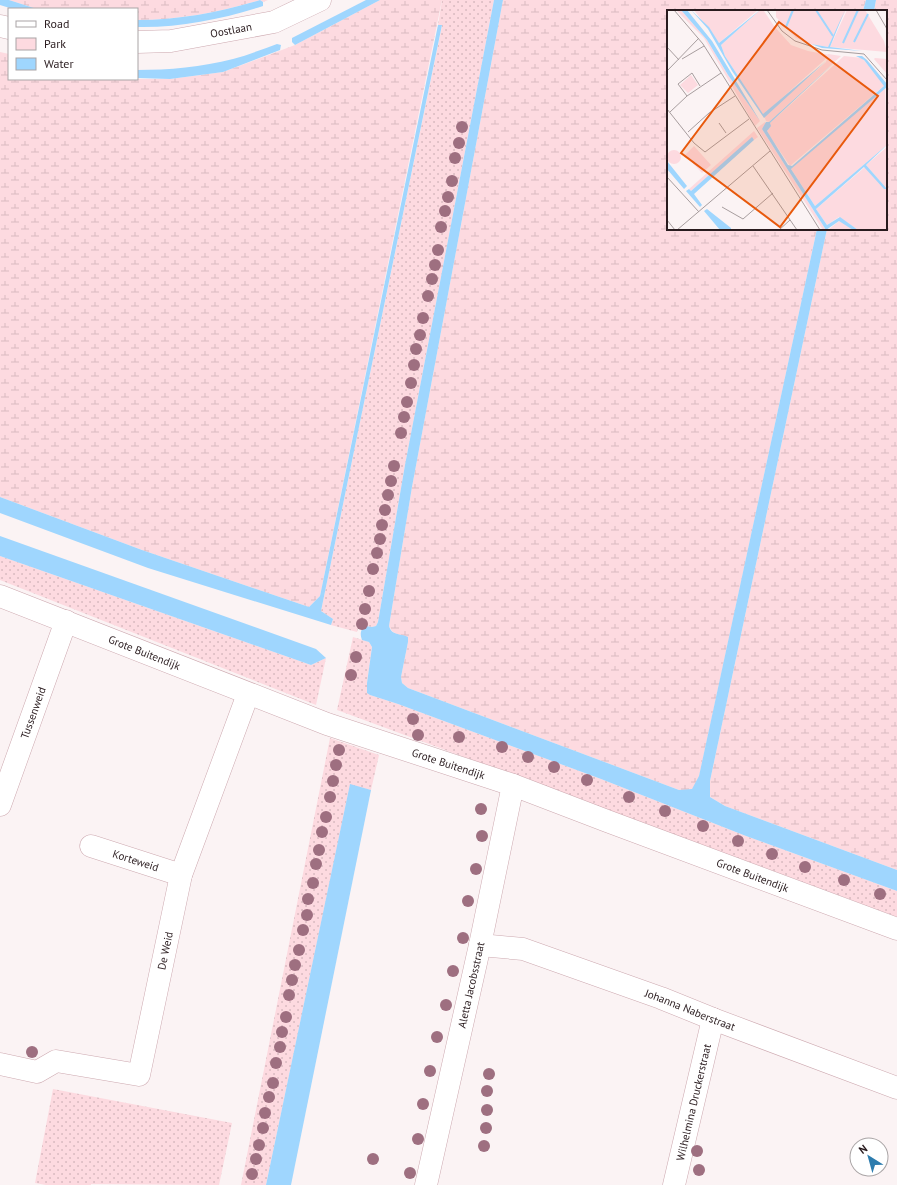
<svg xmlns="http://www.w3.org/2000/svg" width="897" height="1185" font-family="'PT Sans',sans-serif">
<defs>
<pattern id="green-dots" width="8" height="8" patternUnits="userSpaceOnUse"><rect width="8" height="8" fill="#fddae0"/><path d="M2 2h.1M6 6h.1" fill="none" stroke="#d9bac0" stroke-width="1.8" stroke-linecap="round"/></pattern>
<pattern id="wetland-marsh" width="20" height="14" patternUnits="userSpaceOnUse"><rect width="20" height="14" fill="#fddae0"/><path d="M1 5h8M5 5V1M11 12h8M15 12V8" fill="none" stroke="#d9bac0"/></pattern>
</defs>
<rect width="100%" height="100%" fill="#fbf3f4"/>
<g fill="url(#green-dots)">
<polygon points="442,0 494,0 405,465 378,622 376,626 372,627 359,625 357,632 331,625 333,619 321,611 442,26 438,25"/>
<polygon points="0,556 311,665 326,658 316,705 0,580"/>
<polygon points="353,637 369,642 372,647 367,683 370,695 398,704 601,779 746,836 897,891 897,917 337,710"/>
<polygon points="330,738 379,755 371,790 350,785 266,1185 241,1185"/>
<polygon points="53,1089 232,1123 219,1185 91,1184 91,1185 46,1185 35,1183"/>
</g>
<g fill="url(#wetland-marsh)">
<path d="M9 0H268L263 2 260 0C220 12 178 20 137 20V9H37Z"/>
<polygon points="380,0 442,0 320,596 309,607 142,550 0,497 0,52 9,54 9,79 170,79 223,72 295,45"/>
<path d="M503 0H866L863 11H668V229H817L699 777 692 790H679L408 688 402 683 401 677 408 642V638C400 633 393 636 389 626L412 487Z"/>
<polygon points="876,0 897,0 897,870 725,806 710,797 710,781 827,229 886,229 886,11 874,11"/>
</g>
<g fill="#9fd6fe">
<polygon points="0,0 9,0 37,9 13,9 0,5"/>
<path d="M260 0 263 2V6C223 19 179 28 137 27V20C179 20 220 12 260 0Z"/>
<polygon points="366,0 380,0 295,45 292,42 292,38"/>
<path d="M494 0H503L412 487 389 626C392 636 400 633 408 637V642L401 677 402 683 408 688 679 790 692 789 699 776 817 229H827L710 781V797L725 806 897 870V891L746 836 601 779 398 704 370 695 367 693V683L372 647 369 642 362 640C360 634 360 630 365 626L372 627 376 626 378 622 405 465Z"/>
<polygon points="866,0 876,0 874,11 863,11"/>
<polygon points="438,25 442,25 321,611 333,619 331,625 148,568 0,513 0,497 142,550 309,607 320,596"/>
<path d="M277 44 281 45 280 50 223 72 170 79 137 78V70C169 70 202 67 233 59 248 55 263 49 277 44Z"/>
<polygon points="0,536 316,649 326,658 311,665 0,556"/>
<polygon points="350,784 371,790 291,1185 266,1185"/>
</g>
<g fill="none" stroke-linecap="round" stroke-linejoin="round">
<g stroke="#cda9b0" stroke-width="23">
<g id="street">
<polyline points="0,26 9,28"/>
<path id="s1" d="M137 42 171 41 274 22 320 0"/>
<path id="s2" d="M0 805 66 621"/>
<path id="s3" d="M91 846 181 875"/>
<path id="s4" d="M480 945 523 949 661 998 713 1019 897 1088"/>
<path id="s5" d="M0 1064 37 1072 56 1061 139 1075 181 875 248 694"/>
<path id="s6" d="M426 1185 480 945 513 785"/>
<path id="s7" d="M674 1185 713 1019"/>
</g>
</g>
<g stroke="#cda9b0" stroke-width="23">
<g id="secondary">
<path id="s8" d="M0 596 327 724 513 785 607 821 897 929"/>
</g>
</g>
<use href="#street" stroke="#fff" stroke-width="22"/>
<use href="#secondary" stroke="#fff" stroke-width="22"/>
</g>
<g fill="#9e6f80">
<circle cx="462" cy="127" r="6"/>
<circle cx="459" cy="143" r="6"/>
<circle cx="455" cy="158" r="6"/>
<circle cx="452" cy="181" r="6"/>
<circle cx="448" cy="197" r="6"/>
<circle cx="445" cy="211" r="6"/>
<circle cx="441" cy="227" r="6"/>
<circle cx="438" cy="250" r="6"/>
<circle cx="435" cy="265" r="6"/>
<circle cx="432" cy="279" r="6"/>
<circle cx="428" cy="296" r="6"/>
<circle cx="423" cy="318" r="6"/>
<circle cx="420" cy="335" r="6"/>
<circle cx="416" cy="349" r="6"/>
<circle cx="414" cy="365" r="6"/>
<circle cx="411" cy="383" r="6"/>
<circle cx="407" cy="402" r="6"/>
<circle cx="404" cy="417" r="6"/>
<circle cx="401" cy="433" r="6"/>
<circle cx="394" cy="466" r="6"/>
<circle cx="391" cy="481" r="6"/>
<circle cx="388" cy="495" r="6"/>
<circle cx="385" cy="510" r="6"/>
<circle cx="382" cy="525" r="6"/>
<circle cx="380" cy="539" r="6"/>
<circle cx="377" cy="553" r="6"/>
<circle cx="373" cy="569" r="6"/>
<circle cx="369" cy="591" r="6"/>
<circle cx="365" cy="609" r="6"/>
<circle cx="362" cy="624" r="6"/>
<circle cx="356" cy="657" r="6"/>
<circle cx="351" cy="675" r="6"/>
<circle cx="413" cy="719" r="6"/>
<circle cx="418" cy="735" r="6"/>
<circle cx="459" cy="737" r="6"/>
<circle cx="502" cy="747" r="6"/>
<circle cx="339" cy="750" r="6"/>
<circle cx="528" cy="757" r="6"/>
<circle cx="336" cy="765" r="6"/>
<circle cx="554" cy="767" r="6"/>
<circle cx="587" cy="780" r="6"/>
<circle cx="333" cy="781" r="6"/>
<circle cx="330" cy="797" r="6"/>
<circle cx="629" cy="797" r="6"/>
<circle cx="481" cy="809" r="6"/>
<circle cx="665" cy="811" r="6"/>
<circle cx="326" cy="817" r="6"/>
<circle cx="703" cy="826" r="6"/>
<circle cx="322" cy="832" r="6"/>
<circle cx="482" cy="836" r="6"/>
<circle cx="738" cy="841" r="6"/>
<circle cx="319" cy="850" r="6"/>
<circle cx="772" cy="854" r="6"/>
<circle cx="316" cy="864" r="6"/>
<circle cx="805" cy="867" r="6"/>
<circle cx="476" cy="869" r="6"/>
<circle cx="844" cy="880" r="6"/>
<circle cx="313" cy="883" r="6"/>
<circle cx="880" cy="894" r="6"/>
<circle cx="308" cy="899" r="6"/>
<circle cx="468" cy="901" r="6"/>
<circle cx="307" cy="915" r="6"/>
<circle cx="303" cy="930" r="6"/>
<circle cx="463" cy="938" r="6"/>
<circle cx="299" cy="950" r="6"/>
<circle cx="295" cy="965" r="6"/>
<circle cx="453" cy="971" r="6"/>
<circle cx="292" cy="980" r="6"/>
<circle cx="289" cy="995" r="6"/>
<circle cx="446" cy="1005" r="6"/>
<circle cx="286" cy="1017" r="6"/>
<circle cx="282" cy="1032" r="6"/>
<circle cx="437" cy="1037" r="6"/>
<circle cx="280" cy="1047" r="6"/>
<circle cx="32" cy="1052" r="6"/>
<circle cx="276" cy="1063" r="6"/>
<circle cx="430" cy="1071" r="6"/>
<circle cx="489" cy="1074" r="6"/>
<circle cx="273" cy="1083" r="6"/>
<circle cx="487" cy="1091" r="6"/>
<circle cx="269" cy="1097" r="6"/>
<circle cx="423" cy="1104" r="6"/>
<circle cx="487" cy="1110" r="6"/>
<circle cx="265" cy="1113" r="6"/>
<circle cx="263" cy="1128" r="6"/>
<circle cx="486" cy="1128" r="6"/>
<circle cx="418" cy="1139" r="6"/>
<circle cx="259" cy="1145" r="6"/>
<circle cx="484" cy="1146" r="6"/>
<circle cx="697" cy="1151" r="6"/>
<circle cx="256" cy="1159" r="6"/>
<circle cx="373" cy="1159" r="6"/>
<circle cx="699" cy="1170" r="6"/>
<circle cx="410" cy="1173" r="6"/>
<circle cx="252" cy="1174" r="6"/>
</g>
<g text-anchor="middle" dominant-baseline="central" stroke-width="3" stroke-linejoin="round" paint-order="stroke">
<g font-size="11" fill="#291b1e" stroke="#fff">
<text stroke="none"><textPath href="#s1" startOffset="95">Oostlaan</textPath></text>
<text stroke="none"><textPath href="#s8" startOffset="155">Grote Buitendijk</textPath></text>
<text stroke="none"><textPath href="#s2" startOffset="98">Tussenweid</textPath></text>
<text stroke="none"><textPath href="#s8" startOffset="479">Grote Buitendijk</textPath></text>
<text stroke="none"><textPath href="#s3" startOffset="47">Korteweid</textPath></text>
<text stroke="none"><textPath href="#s8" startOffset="803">Grote Buitendijk</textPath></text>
<text stroke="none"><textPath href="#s5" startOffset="271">De Weid</textPath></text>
<text stroke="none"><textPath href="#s6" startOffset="205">Aletta Jacobsstraat</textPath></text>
<text stroke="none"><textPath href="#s4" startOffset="221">Johanna Naberstraat</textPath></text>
<text stroke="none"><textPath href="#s7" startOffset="85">Wilhelmina Druckerstraat</textPath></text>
</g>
</g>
<g transform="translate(667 10)">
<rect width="220" height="220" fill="#fbf3f4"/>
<path d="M9 0H14L40 30 61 65 93 111 88 116 37 28ZM27 0H91L52 33ZM161 44 174 46 102 112 99 111 97 106 159 52ZM208 48 220 49V64L207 49ZM24 65 31 75 21 83 13 75ZM98 112 99 114 95 119 159 220H156L90 118ZM87 121 91 127 87 130 85 128 24 181 22 179ZM27 136 44 155 35 163 18 145ZM172 211 177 213 186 220H161Z" fill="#fddae0"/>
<path d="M93 0 97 1 107 16 124 35 141 41 163 45 96 105 58 46 54 35ZM109 0H179L161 37 144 34 129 28 109 7ZM180 0H198L217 31 220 42 163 37ZM177 46 195 48 218 75 123 156 100 122 103 113ZM218 76 220 135 148 196 124 159ZM220 137V176L218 177 199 155ZM198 157 220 179V220H191L172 207 160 215 149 199Z" fill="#fddae0"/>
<path d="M0 147a7 7 0 1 1 14 0a7 7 0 1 1-14 0Z" fill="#fddae0"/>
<path d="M14 0H20L45 31 93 111 61 65 40 30ZM24 0 42 17 52 33 93 0 54 35 58 46 96 104 159 51 97 108 65 61 41 19ZM178 0 163 37 195 41 155 38 144 34 161 37ZM189 46H195L200 50 220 74V77L124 159 148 196 220 135 199 155 220 179H217L197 157 149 199 160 215 173 207 191 220H186L172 211 159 220 95 119 99 112H102L168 52 103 113 104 116 100 121 121 155 125 156 217 76 197 50ZM85 127 87 130 27 184 35 195 33 197 19 181 22 179 24 181ZM0 151 20 176 17 179 0 159ZM40 199 64 218V220H53L37 201Z" fill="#9fd6fe"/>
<path fill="none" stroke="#9fd6fe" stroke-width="2" d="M149 0 166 26M119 17 126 0M187 32 201 4M176 33 191 0"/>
<path fill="none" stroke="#a79d9e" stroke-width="1" d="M7 0 36 34 153 220M100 0 115 21 128 31 155 40 197 44 220 70M209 0 220 19M0 37 12 50M15 49 37 36M0 61 32 28M20 86 11 74 25 63 33 76M0 99 27 133 38 142 82 109M3 102 20 86 54 63M52 113 59 123M21 122 42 103 68 86M86 156 130 220M0 167 32 202M55 197 76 209 106 183M0 210 8 220M10 220 103 141M112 220 123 210"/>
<path fill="#e8590c" fill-opacity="0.15" stroke="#e8590c" stroke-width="2" d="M112 12 211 86 113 217 14 143Z"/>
<rect width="220" height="220" fill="none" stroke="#291b1e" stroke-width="2"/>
</g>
<rect x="8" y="8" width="130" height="72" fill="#ffffff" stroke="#a9a4a5"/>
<rect x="16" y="21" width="20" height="6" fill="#ffffff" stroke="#a9a4a5"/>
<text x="44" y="28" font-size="12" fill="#291b1e">Road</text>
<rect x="16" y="38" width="20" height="12" fill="#fddae0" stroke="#a9a4a5"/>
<text x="44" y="48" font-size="12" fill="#291b1e">Park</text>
<rect x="16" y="58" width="20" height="12" fill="#9fd6fe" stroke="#a9a4a5"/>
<text x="44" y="68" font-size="12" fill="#291b1e">Water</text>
<g transform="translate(869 1157) rotate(323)"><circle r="19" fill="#ffffff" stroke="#a9a4a5"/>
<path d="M0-3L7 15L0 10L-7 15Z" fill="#2d7cae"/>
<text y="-6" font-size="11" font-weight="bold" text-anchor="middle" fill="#291b1e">N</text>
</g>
</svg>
